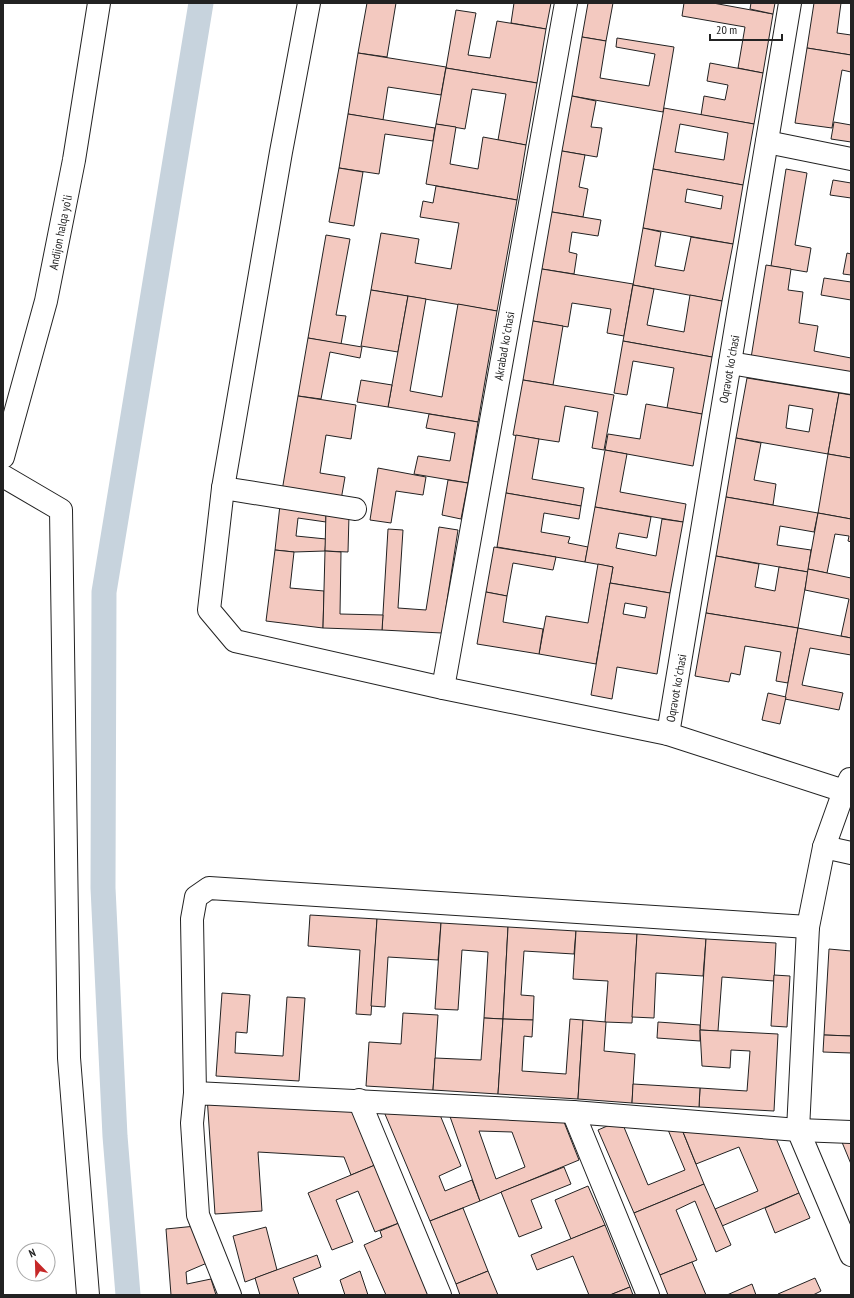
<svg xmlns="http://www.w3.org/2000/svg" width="854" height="1298" font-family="'PT Sans Narrow',sans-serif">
<rect width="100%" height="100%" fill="#fff"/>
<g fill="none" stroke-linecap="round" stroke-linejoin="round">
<polyline stroke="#c7d3dd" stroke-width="25" points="128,1295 115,1136 103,888 104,592 201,3"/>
</g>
<g fill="#f3c9c0" stroke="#222" fill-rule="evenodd">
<polygon points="367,3 396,3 387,57 358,53"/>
<polygon points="514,3 551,3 546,29 511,23"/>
<polygon points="588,3 613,3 606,41 582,37"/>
<polygon points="684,3 713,3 773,14 763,73 738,68 745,27 682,16"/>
<polygon points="751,3 775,3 773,14 750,9"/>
<polygon points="814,3 841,3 837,33 851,35 851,55 807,48"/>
<polygon points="456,10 476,13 468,55 490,58 497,21 546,29 537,83 446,68"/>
<polygon points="582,37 606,41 600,78 649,86 655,54 616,47 617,38 674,47 663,112 572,96"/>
<polygon points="807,48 851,55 851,72 842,70 832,128 795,123"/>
<polygon points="358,53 446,67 441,95 388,87 383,120 348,114"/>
<polygon points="710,63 763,73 754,124 701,115 704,96 725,100 728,85 707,81"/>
<polygon points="446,68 537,83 526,145 498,140 506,94 472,89 465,129 436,124"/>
<polygon points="572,96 596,101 591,127 602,128 597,157 562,151"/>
<path d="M664 108 754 124 743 185 653 169ZM680 124 728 133 724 160 675 152Z"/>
<polygon points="348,114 435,128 433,141 385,134 379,174 339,168"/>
<polygon points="834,122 851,125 851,142 831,139"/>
<polygon points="436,124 456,127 450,164 478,169 483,137 526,145 517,200 426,184"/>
<polygon points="562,151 585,155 579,187 588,189 583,217 552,212"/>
<polygon points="339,168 363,172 354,226 329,222"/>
<path d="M653 169 743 185 733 244 643 228ZM687 189 723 196 721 209 685 202Z"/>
<polygon points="786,169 807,173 795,245 811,248 807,272 771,266"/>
<polygon points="833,180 851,183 851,198 830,195"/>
<polygon points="436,186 517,200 497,311 371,290 381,233 419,239 415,263 451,269 459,223 420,217 423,201 433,203"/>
<polygon points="552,212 601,220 598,236 572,232 569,252 577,254 574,274 542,269"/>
<polygon points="643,228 661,232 655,266 684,271 691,237 733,244 722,301 633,285"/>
<polygon points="326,235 350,239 336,315 346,316 341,344 308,338"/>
<polygon points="847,253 851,254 851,275 843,274"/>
<polygon points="766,265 791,269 788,290 803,292 799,323 818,326 814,351 851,358 851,374 751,358"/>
<polygon points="542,269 633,284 624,336 607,333 611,309 572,303 568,327 533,321"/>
<polygon points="824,278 851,282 851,300 821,295"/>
<polygon points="633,285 654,289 647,325 684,332 690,295 722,301 712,357 623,341"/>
<polygon points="371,290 408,296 398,352 361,346"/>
<polygon points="408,296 426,299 410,391 442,397 458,304 497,311 478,422 388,407"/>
<polygon points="533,321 563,326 553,385 523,380"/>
<polygon points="308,338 362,347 360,358 330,352 321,399 298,396"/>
<polygon points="623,341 712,357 702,414 667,408 674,368 633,361 627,395 614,393"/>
<path d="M747 378 839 393 828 454 736 438ZM789 405 813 409 809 432 786 428Z"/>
<polygon points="361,380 392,385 388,407 357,402"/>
<polygon points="523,380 614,395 604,450 592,448 598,412 565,406 559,442 513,435"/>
<polygon points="839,393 851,395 851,458 828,454"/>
<polygon points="298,396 356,405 351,439 326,435 320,473 345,477 341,500 282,491"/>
<polygon points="646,404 702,414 693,466 605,450 608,434 640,439"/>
<polygon points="429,414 478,422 468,483 414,474 418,456 450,461 455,433 426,428"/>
<polygon points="516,435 539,439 532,479 584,488 581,506 506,493"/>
<polygon points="736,438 761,443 754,480 776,484 773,505 726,497"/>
<polygon points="605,450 627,454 620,492 686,504 683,522 595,507"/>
<polygon points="828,454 851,458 851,519 818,513"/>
<polygon points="378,468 426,477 423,495 396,491 391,523 370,520"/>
<polygon points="448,480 468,483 461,519 442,515"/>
<polygon points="506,493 581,506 579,519 544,513 541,532 570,537 568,543 588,547 585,562 497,547"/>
<polygon points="726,497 818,513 814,532 780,526 777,545 811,550 808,572 716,556"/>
<polygon points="280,505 326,511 326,522 298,518 296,536 326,539 325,551 294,552 275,550"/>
<polygon points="595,507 651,517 647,538 619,533 616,548 656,556 662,519 683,522 670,593 610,583 613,567 585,562"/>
<polygon points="326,511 349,515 348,552 325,551"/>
<polygon points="818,513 851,519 851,542 848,541 849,536 835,534 827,573 808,569"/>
<polygon points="439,527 458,530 442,633 382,630 388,529 403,530 398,608 426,610"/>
<polygon points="494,547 556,557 553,570 513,563 507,596 486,592"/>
<polygon points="275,550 294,552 290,588 324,591 323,628 266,621"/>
<polygon points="325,551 341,552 340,614 383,615 382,630 323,628"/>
<polygon points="716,556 759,564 755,587 775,591 779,567 808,572 798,628 706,613"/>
<polygon points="598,564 613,567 596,664 539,654 546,616 588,623"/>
<polygon points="808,569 851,578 851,638 841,636 849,599 805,590"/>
<path d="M610 583 670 593 657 674 617 667 612 699 591 695ZM625 603 647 607 645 618 623 614Z"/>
<polygon points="486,592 507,596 503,622 543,629 539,654 477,644"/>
<polygon points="706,613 798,628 788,683 776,681 781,652 745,646 740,675 731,673 729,682 695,676"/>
<polygon points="798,628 851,638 851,655 810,648 802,685 843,693 839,710 785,699"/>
<polygon points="768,693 786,697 780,724 762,720"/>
<polygon points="310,915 377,919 371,1015 356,1014 360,950 308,946"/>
<polygon points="377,919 441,923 438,960 388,957 385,1007 371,1006"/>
<polygon points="441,923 508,927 503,1019 484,1018 488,952 462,950 458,1010 435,1009"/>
<polygon points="508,927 576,931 574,954 524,951 521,995 534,996 533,1020 503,1019"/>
<polygon points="576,931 637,934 632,1023 605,1022 608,981 573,979"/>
<polygon points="637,934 706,939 703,976 656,973 654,1018 632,1017"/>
<polygon points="706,939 776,943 774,981 722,977 718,1031 700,1030"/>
<polygon points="829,949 851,951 851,1036 824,1035"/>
<polygon points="774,975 790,976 787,1027 771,1026"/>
<polygon points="222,993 250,995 247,1033 236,1032 235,1053 283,1056 287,997 305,998 299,1081 216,1076"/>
<polygon points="403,1013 438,1015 433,1090 366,1086 369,1042 401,1044"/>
<polygon points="484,1018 503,1019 498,1094 433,1090 435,1058 481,1060"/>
<polygon points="503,1019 533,1020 532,1037 524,1036 522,1071 566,1074 570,1019 583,1020 578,1099 498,1094"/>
<polygon points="583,1020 606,1022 604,1051 635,1054 632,1103 578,1099"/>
<polygon points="658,1022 700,1025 700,1041 657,1038"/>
<polygon points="700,1030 778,1034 774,1111 699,1107 700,1088 747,1091 750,1051 731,1050 730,1068 702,1066"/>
<polygon points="824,1035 851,1036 851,1053 823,1052"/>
<polygon points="633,1084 700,1088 699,1107 632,1103"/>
<polygon points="207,1096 350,1104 375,1165 351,1175 344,1157 258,1152 262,1211 215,1214"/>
<polygon points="382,1107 438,1110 461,1166 439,1176 445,1191 472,1180 480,1201 430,1221"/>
<path d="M448 1111 562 1117 579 1160 480 1201ZM479 1131 512 1132 525 1167 496 1179Z"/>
<polygon points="621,1120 648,1185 685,1170 666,1125 681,1127 704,1184 634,1213 598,1130"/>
<polygon points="681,1127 773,1131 799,1193 722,1226 715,1209 758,1191 739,1147 696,1164"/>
<polygon points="839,1135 851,1135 851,1164"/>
<polygon points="375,1165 399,1223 375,1232 358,1191 336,1200 353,1242 332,1250 308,1193"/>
<polygon points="564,1167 571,1184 531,1200 542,1228 519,1237 501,1192"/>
<polygon points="704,1184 731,1245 716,1252 695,1201 676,1210 697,1260 660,1275 634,1213"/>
<polygon points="588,1186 605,1225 571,1239 555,1200"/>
<polygon points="799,1193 810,1218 775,1233 765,1208"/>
<polygon points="463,1208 488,1271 456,1284 430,1221"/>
<polygon points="399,1223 430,1295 386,1295 364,1245 382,1237 380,1231"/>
<polygon points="605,1225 630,1287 610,1295 589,1295 573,1256 537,1270 531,1255"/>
<polygon points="196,1226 207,1263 186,1272 187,1284 211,1279 216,1295 171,1295 166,1229"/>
<polygon points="266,1227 277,1270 245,1282 233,1236"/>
<polygon points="317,1255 321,1267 293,1278 299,1295 260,1295 255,1278"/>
<polygon points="692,1262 706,1295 668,1295 660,1275"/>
<polygon points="360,1271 368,1295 345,1295 340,1280"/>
<polygon points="488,1271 498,1295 460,1295 456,1284"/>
<polygon points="815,1278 821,1291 813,1295 778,1295 778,1294"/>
<polygon points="752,1284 756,1295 727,1295"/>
<polygon points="630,1287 633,1295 610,1295"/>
</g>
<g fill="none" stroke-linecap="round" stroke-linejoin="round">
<g stroke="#222" stroke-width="24">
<g id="minor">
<polyline points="309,3 281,152 223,488 209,610 235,641 443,688 668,734 844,791"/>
<polyline points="767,142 851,159"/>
<polyline points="730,363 851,383"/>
<polyline points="3,476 61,510 69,1058 88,1295"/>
<polyline points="223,488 355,509"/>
<polyline points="443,688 566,3"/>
<polyline points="668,734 790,3"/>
<polyline points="850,779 844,791 824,847 808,927 798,1130 851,1255"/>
<polyline points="824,847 851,853"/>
<polyline points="195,1093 192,919 196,897 209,888 808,927"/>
<polyline points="359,1100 440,1295"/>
<polyline points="573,1112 648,1295"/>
<polyline points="230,1295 198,1215 192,1123 195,1093 573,1112 798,1130 851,1132"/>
</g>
</g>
<g stroke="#222" stroke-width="24">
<g id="highway">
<path id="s1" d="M3 457 46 301 74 160 99 3"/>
</g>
</g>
<use href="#minor" stroke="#fff" stroke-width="22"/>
<use href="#highway" stroke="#fff" stroke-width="22"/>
</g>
<g text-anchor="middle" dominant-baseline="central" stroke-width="3" stroke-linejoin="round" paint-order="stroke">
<g font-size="12" fill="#222" stroke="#fff">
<text stroke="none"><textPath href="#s1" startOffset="232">Andijon halqa yo‘li</textPath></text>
<text transform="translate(504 346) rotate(-80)">Akrabad koʻchasi</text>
<text transform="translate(729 369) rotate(-80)">Oqravot koʻchasi</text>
<text transform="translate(676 688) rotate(-80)">Oqravot koʻchasi</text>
</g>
</g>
<rect width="854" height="1298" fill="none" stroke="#222222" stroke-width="8"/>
<g transform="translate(36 1262) rotate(337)"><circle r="19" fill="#ffffff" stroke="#a7a7a7"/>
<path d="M0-3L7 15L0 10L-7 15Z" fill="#c62828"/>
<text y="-6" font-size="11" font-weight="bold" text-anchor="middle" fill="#222222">N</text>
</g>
<path d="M710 34v6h72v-6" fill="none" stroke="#222222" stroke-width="2"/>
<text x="716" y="34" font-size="12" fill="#222222" stroke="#ffffff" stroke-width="3" paint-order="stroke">20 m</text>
</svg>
